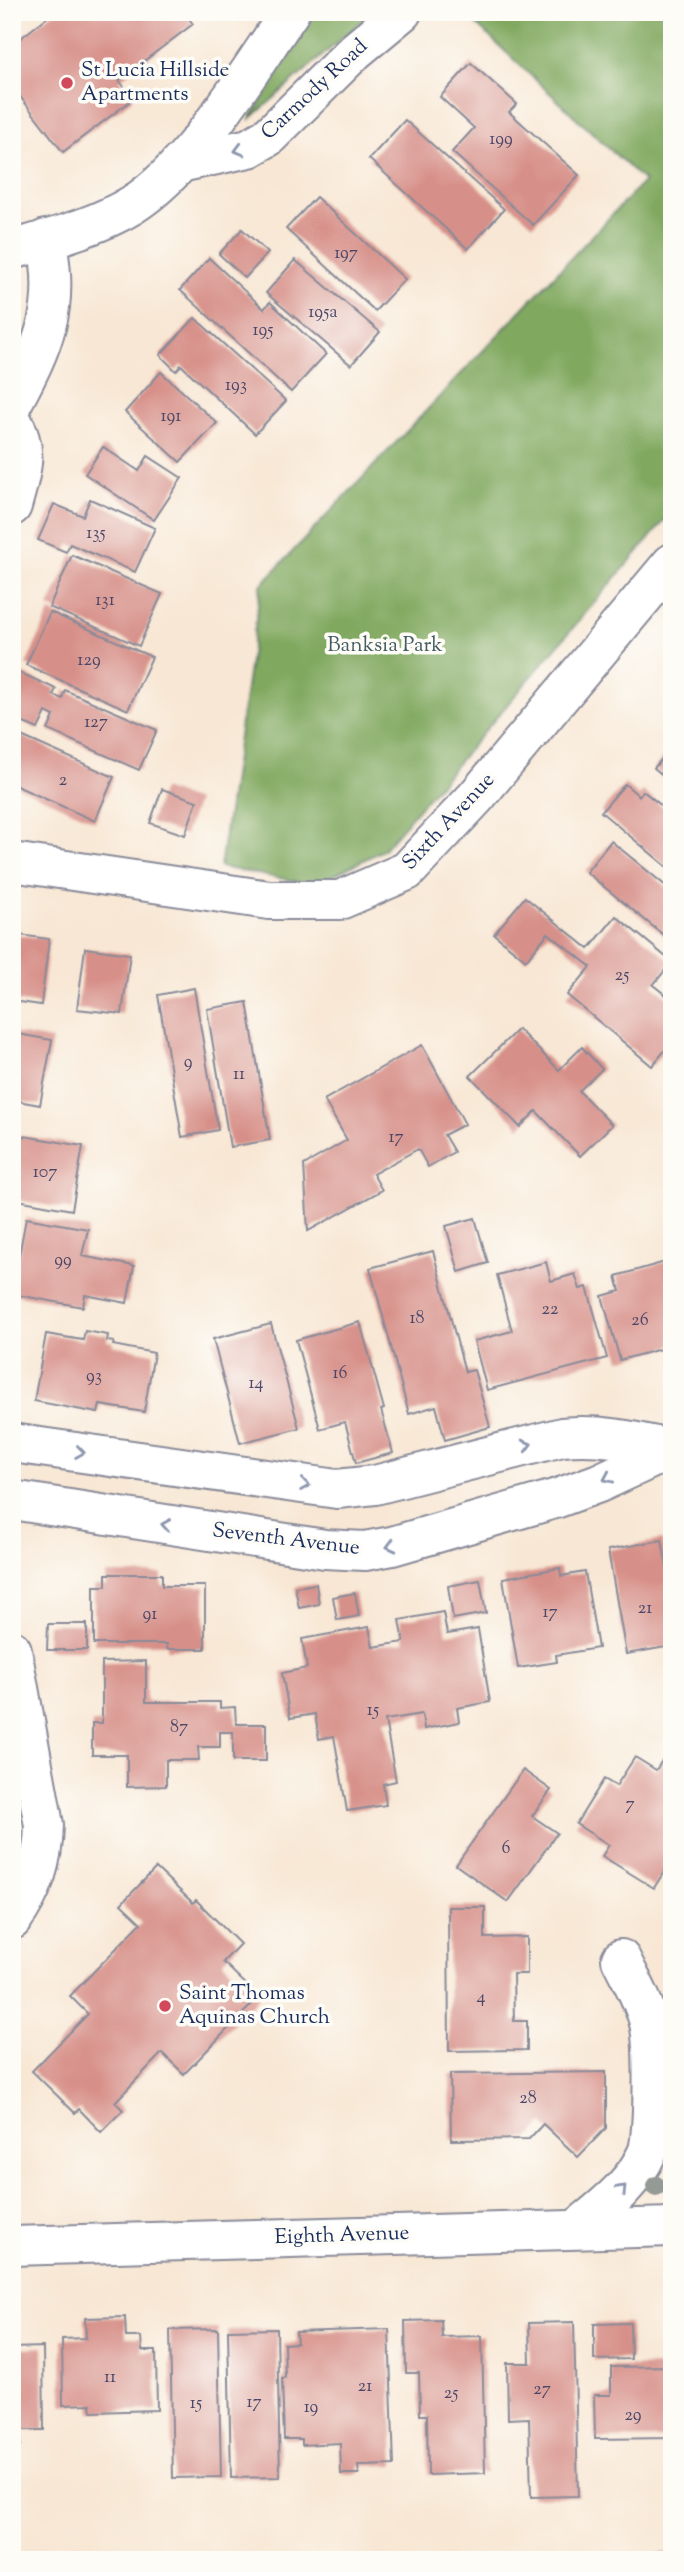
<svg xmlns="http://www.w3.org/2000/svg" width="684" height="2572" font-family="'Sorts Mill Goudy',serif">
<rect width="100%" height="100%" fill="#fdfcf7"/>
<filter id="ink" filterUnits="userSpaceOnUse"><feTurbulence type="fractalNoise" baseFrequency=".0143" numOctaves="2"/><feDisplacementMap in="SourceGraphic" scale="14" xChannelSelector="R" yChannelSelector="G"/><feConvolveMatrix kernelMatrix="1 2 1 2 8 2 1 2 1" color-interpolation-filters="sRGB"/></filter>
<filter id="wash" filterUnits="userSpaceOnUse"><feTurbulence type="fractalNoise" baseFrequency=".00686" numOctaves="4" result="noise"/><feDisplacementMap in="SourceGraphic" scale="28" xChannelSelector="R" yChannelSelector="G"/><feGaussianBlur stdDeviation="1.57" result="paint"/><feColorMatrix in="noise" values="0 0 0 0 0 0 0 0 0 0 0 0 0 0 0 0 0 1.4 0 .05"/><feComposite in="paint" operator="in"/></filter>
<g filter="url(#wash)">
<rect width="100%" height="100%" fill="#f8e7d4"/>
<g fill="#80a85f" stroke="#4e6c5e" stroke-width="2">
<polygon points="315,12 372,12 249,120"/>
<polygon points="463,12 672,12 672,512 383,850 315,885 220,867 261,585 644,181"/>
</g>
<g id="blocks">
<g fill="#d79089">
<polygon points="54,12 184,12 193,24 119,80 133,99 63,152 12,86 12,45"/>
<polygon points="471,63 517,104 509,112 579,175 533,225 452,152 474,128 440,97"/>
<polygon points="405,120 504,209 468,249 369,159"/>
<polygon points="316,197 405,279 375,311 286,229"/>
<polygon points="242,229 268,253 245,278 219,254"/>
<polygon points="209,258 264,309 270,302 326,354 291,392 180,290"/>
<polygon points="295,260 380,332 351,365 266,293"/>
<polygon points="195,318 286,401 255,434 181,365 176,371 160,355"/>
<polygon points="161,372 217,423 180,462 125,412"/>
<polygon points="103,447 139,471 148,456 182,478 154,520 85,474"/>
<polygon points="90,499 155,528 135,572 70,544 66,552 38,540 54,504 83,516"/>
<polygon points="72,555 162,594 139,646 49,607"/>
<polygon points="50,612 152,657 128,710 26,665"/>
<polygon points="12,669 56,689 53,695 62,699 65,690 157,730 139,770 48,730 54,716 46,712 38,729 12,718"/>
<polygon points="19,735 114,777 95,821 12,784 12,750"/>
<polygon points="672,747 672,783 654,768"/>
<polygon points="625,784 639,796 643,791 672,814 672,871 601,812"/>
<polygon points="162,789 197,801 185,835 150,823"/>
<polygon points="611,841 672,891 672,942 586,872"/>
<polygon points="525,897 589,949 616,916 672,962 653,985 672,1000 672,1042 652,1066 567,995 591,967 548,933 526,960 494,934"/>
<polygon points="12,934 49,939 41,1005 12,1001"/>
<polygon points="85,948 130,954 122,1014 77,1009"/>
<polygon points="194,988 218,1130 182,1137 158,995"/>
<polygon points="247,1002 270,1140 230,1147 207,1009"/>
<polygon points="518,1029 559,1070 582,1047 602,1069 579,1091 612,1125 580,1156 536,1111 520,1127 470,1076"/>
<polygon points="12,1033 52,1040 40,1105 12,1100"/>
<polygon points="422,1045 465,1124 444,1135 454,1152 428,1167 418,1149 373,1174 382,1190 308,1231 304,1165 347,1140 324,1100"/>
<polygon points="12,1134 83,1146 72,1210 12,1199"/>
<polygon points="26,1218 88,1229 82,1256 134,1266 127,1303 85,1295 83,1307 12,1294"/>
<polygon points="475,1218 488,1263 459,1272 446,1226"/>
<polygon points="433,1251 465,1372 474,1370 490,1427 445,1440 436,1406 409,1414 370,1268"/>
<polygon points="672,1260 672,1346 620,1360 602,1296 620,1291 616,1276"/>
<polygon points="546,1262 551,1281 575,1274 580,1289 587,1287 607,1358 487,1390 474,1341 512,1331 497,1275"/>
<polygon points="360,1322 384,1409 381,1410 393,1453 356,1463 345,1422 320,1429 296,1340"/>
<polygon points="271,1324 299,1428 240,1443 213,1339"/>
<polygon points="85,1331 108,1335 107,1341 114,1342 113,1345 154,1353 144,1412 100,1405 98,1413 34,1401 46,1334 83,1340"/>
<polygon points="662,1540 668,1572 672,1571 672,1646 626,1654 608,1550"/>
<polygon points="560,1568 561,1576 585,1572 598,1648 556,1655 557,1662 518,1668 503,1578"/>
<polygon points="106,1574 162,1574 162,1586 205,1586 205,1649 167,1649 167,1644 94,1644 94,1586 106,1586"/>
<polygon points="480,1580 486,1613 453,1619 448,1586"/>
<polygon points="316,1584 319,1604 299,1608 295,1587"/>
<polygon points="355,1593 359,1616 337,1620 333,1597"/>
<polygon points="443,1612 447,1634 478,1629 490,1702 457,1708 459,1722 424,1729 422,1714 385,1720 396,1781 383,1784 386,1805 347,1811 334,1736 319,1739 315,1714 290,1718 282,1673 307,1668 302,1639 369,1627 373,1647 404,1642 400,1620"/>
<polygon points="48,1624 87,1624 87,1650 47,1650"/>
<polygon points="146,1661 146,1702 220,1702 220,1708 235,1707 236,1724 266,1724 266,1761 233,1761 233,1732 220,1732 220,1747 198,1747 199,1760 166,1760 166,1786 127,1787 127,1755 92,1755 92,1723 102,1723 102,1662"/>
<polygon points="672,1745 672,1859 654,1888 602,1856 609,1845 576,1824 604,1779 616,1786 635,1757 656,1770"/>
<polygon points="523,1770 551,1790 532,1816 557,1833 508,1902 456,1865"/>
<polygon points="156,1868 193,1903 196,1900 240,1944 223,1962 259,1997 184,2074 162,2053 115,2102 123,2110 101,2132 79,2109 75,2113 32,2071 88,2014 70,1996 141,1923 121,1904"/>
<polygon points="448,1907 485,1907 485,1938 527,1937 527,1974 513,1974 514,2021 527,2021 527,2050 449,2051"/>
<polygon points="606,2072 606,2128 578,2157 543,2124 529,2139 451,2140 450,2074"/>
<polygon points="125,2317 126,2337 141,2337 142,2351 156,2351 157,2410 92,2412 91,2404 63,2405 62,2339 86,2338 85,2318"/>
<polygon points="441,2320 442,2337 482,2336 485,2473 428,2475 427,2415 420,2415 419,2373 406,2373 405,2321"/>
<polygon points="574,2322 578,2496 531,2497 529,2418 508,2419 507,2363 530,2363 529,2323"/>
<polygon points="630,2323 631,2359 594,2360 594,2324"/>
<polygon points="218,2329 221,2477 173,2478 170,2330"/>
<polygon points="277,2329 280,2477 231,2478 228,2330"/>
<polygon points="389,2329 394,2465 358,2466 359,2474 341,2474 340,2443 302,2445 302,2439 284,2439 282,2378 285,2377 284,2344 297,2343 296,2332"/>
<polygon points="43,2347 44,2430 21,2430 20,2447 12,2447 12,2348"/>
<polygon points="672,2366 672,2438 595,2439 594,2395 611,2395 611,2367"/>
<polygon points="669,2553 669,2560 620,2560 620,2554"/>
<polygon points="596,2555 596,2560 563,2560 563,2556"/>
</g>
</g>
</g>
<g filter="url(#ink)">
<use href="#blocks" fill-opacity="0" stroke="#8a8b99" stroke-width="2"/>
<g fill="none" stroke-linecap="round" stroke-linejoin="round">
<g stroke="#8a8b99" stroke-width="42">
<g id="minor">
<polyline points="180,163 249,148 268,137 355,51 402,12"/>
<path d="M12 250C52 238 96 227 132 205 192 168 249 71 290 12"/>
<path d="M12 404C44 345 61 307 46 239"/>
<path d="M12 420C30 452 21 472 12 506"/>
<polyline points="12,862 269,900 340,900 407,871 476,797 672,563"/>
<path d="M12 1443 337 1489 375 1485 562 1437C600 1433 634 1441 670 1449"/>
<polyline points="12,1500 325,1549 365,1551 392,1546 558,1498 599,1483 672,1449"/>
<path d="M12 1650 44 1825C43 1862 34 1890 12 1920"/>
<path d="M578 2228C604 2206 633 2185 647 2153 654 2136 654 2042 649 2023 644 2001 631 1980 621 1959"/>
<polyline points="12,2246 672,2227"/>
</g>
</g>
<use href="#minor" stroke="#fff" stroke-width="38"/>
</g>
<circle fill="#949a95" cx="656" cy="2186" r="10"/>
<defs><path id="oneway-chevron" d="M-2-3.5L2.5 0L-2 3.5" fill="none" stroke-width="1.6" stroke-linecap="round" stroke-linejoin="round" transform="scale(1.75)"/></defs>
<g stroke="#8d97ae">
<use href="#oneway-chevron" transform="translate(239 150) rotate(165)"/>
<use href="#oneway-chevron" transform="translate(527 1445) rotate(-15)"/>
<use href="#oneway-chevron" transform="translate(80 1452) rotate(8)"/>
<use href="#oneway-chevron" transform="translate(608 1478) rotate(156)"/>
<use href="#oneway-chevron" transform="translate(305 1485) rotate(8)"/>
<use href="#oneway-chevron" transform="translate(166 1525) rotate(-171)"/>
<use href="#oneway-chevron" transform="translate(391 1546) rotate(166)"/>
<use href="#oneway-chevron" transform="translate(622 2189) rotate(-46)"/>
</g>
</g>
<g fill="#d1495b" stroke="#fdfcf7" stroke-width="2.5">
<circle cx="67" cy="83" r="7"/>
<circle cx="165" cy="2006" r="7"/>
</g>
<g text-anchor="middle" dominant-baseline="central" stroke-width="7" stroke-linejoin="round" paint-order="stroke">
<g font-size="18" fill="#4a4769">
<text x="501" y="140">199</text>
<text x="346" y="254">197</text>
<text x="323" y="313">195a</text>
<text x="263" y="331">195</text>
<text x="236" y="386">193</text>
<text x="171" y="417">191</text>
<text x="96" y="534">135</text>
<text x="105" y="601">131</text>
<text x="89" y="661">129</text>
<text x="96" y="723">127</text>
<text x="63" y="781">2</text>
<text x="622" y="976">25</text>
<text x="188" y="1063">9</text>
<text x="239" y="1075">11</text>
<text x="396" y="1138">17</text>
<text x="45" y="1173">107</text>
<text x="63" y="1261">99</text>
<text x="550" y="1310">22</text>
<text x="417" y="1319">18</text>
<text x="640" y="1321">26</text>
<text x="340" y="1374">16</text>
<text x="94" y="1377">93</text>
<text x="256" y="1384">14</text>
<text x="645" y="1609">21</text>
<text x="550" y="1613">17</text>
<text x="150" y="1615">91</text>
<text x="373" y="1711">15</text>
<text x="179" y="1728">87</text>
<text x="630" y="1805">7</text>
<text x="506" y="1849">6</text>
<text x="481" y="1998">4</text>
<text x="528" y="2099">28</text>
<text x="110" y="2378">11</text>
<text x="365" y="2387">21</text>
<text x="542" y="2390">27</text>
<text x="451" y="2394">25</text>
<text x="254" y="2403">17</text>
<text x="196" y="2404">15</text>
<text x="311" y="2408">19</text>
<text x="633" y="2416">29</text>
</g>
<g font-size="21" fill="#1b2f5e" stroke="#fdfcf7" text-anchor="start">
<text x="81" y="71">St Lucia Hillside<tspan x="81" dy="24">Apartments</tspan></text>
<text x="179" y="1994">Saint Thomas<tspan x="179" dy="24">Aquinas Church</tspan></text>
</g>
<g font-size="21" fill="#1b2f5e" stroke="#fdfcf7">
<text transform="translate(315 90) rotate(-43)">Carmody Road</text>
<text transform="translate(449 822) rotate(-47)">Sixth Avenue</text>
<text transform="translate(286 1540) rotate(7)">Seventh Avenue</text>
<text transform="translate(342 2236) rotate(-2)">Eighth Avenue</text>
</g>
<g font-size="21" fill="#435b62" stroke="#fdfcf7">
<text x="385" y="646">Banksia Park</text>
</g>
</g>
<rect width="684" height="2572" fill="none" stroke="#fdfcf7" stroke-width="42"/>
</svg>
